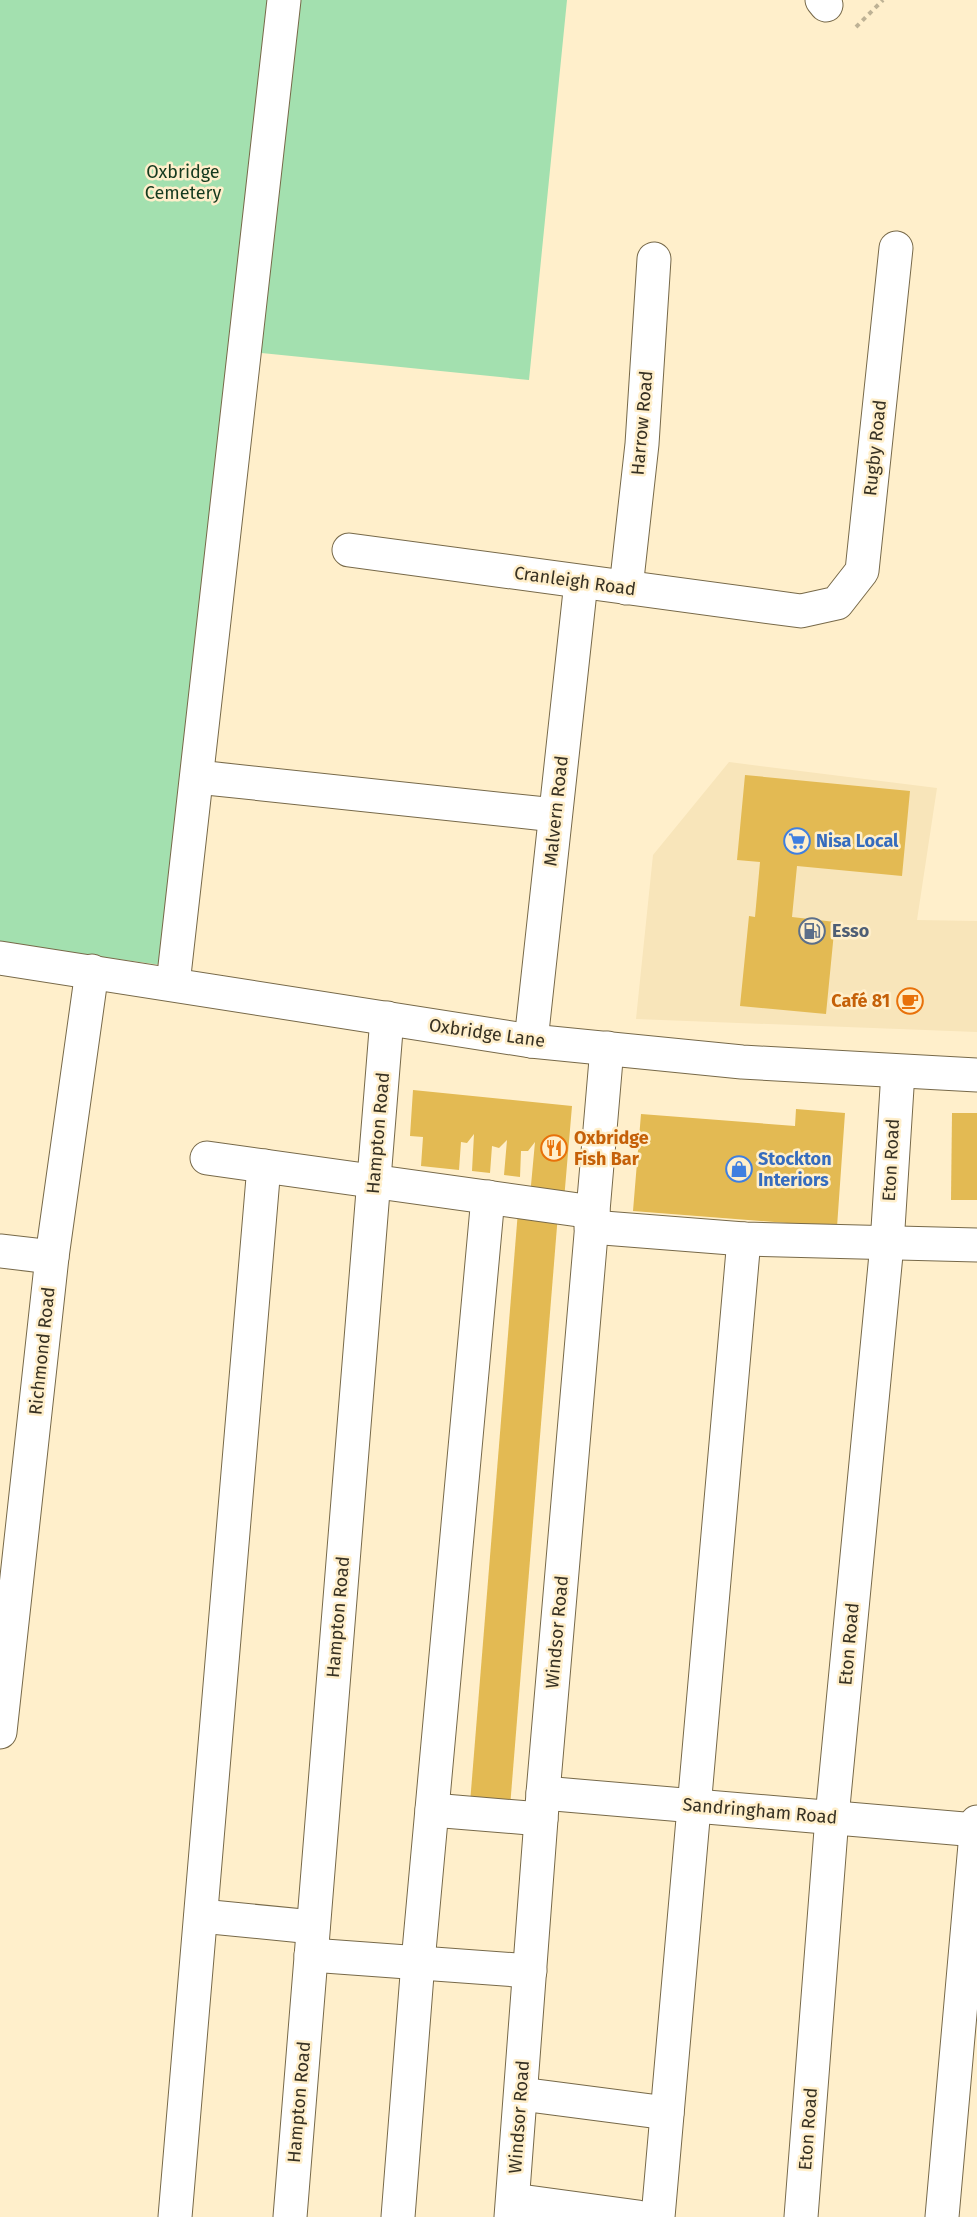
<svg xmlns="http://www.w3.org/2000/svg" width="977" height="2217" font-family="'Fira Sans',sans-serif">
<rect width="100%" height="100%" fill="#ffefcb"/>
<polygon fill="#f8e5ba" points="729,762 937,788 917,920 977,921 977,1032 636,1019 653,855"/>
<polygon fill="#a3e0af" points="0,0 567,0 529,380 252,352 183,968 0,943"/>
<g fill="#e3ba53">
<polygon points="745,775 910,791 902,876 797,866 792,917 835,922 826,1014 740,1006 749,916 755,917 760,862 737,860"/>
<polygon points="413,1090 572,1106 564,1200 530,1196 535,1142 528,1151 521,1151 520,1177 504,1175 507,1140 499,1148 492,1146 490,1173 472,1171 474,1134 467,1143 461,1142 459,1170 421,1166 423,1137 410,1136"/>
<polygon points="796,1109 845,1113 837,1227 633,1211 641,1114 795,1126"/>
<polygon points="952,1113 977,1113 977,1200 951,1200"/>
<polygon points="518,1211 558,1214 510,1807 470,1803"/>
</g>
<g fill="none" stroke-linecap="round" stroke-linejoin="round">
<g stroke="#776949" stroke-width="35">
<g id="minor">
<polyline points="822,0 826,5"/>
<polyline points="349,550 801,611 837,603 862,571 896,248"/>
<polyline points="626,588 642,444 654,259"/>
<polyline points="197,777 555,815"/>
<polyline points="0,958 531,1041 742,1062 977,1075"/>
<polyline points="173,984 284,0"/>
<polyline points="531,1041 581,582"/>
<polyline points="207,1158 593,1212"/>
<polyline points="591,1227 744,1239 977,1245"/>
<polyline points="0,1251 52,1257"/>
<polyline points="0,1732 52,1257 92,971"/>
<polyline points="543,1793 977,1830"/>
<polyline points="432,1810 541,1819"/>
<polyline points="201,1916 313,1927"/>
<polyline points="311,1955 530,1971"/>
<polyline points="521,2094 667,2113"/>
<polyline points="513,2200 638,2217"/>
<polyline points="175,2217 264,1166"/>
<polyline points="290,2217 387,1018"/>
<polyline points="398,2217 418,1962 488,1197"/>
<polyline points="511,2217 543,1793 607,1048"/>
<polyline points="658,2217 744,1239"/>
<polyline points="801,2217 832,1817 887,1244 898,1072"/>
<polyline points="942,2217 977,1822"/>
</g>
</g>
<polyline stroke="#beb295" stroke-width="4" stroke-dasharray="4.5 4.5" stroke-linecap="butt" points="856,27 883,0"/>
<use href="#minor" stroke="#fff" stroke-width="33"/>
</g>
<defs>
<g id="supermarket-ring" transform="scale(1.35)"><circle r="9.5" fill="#ffefcb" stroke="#3f7fe0" stroke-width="1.5"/><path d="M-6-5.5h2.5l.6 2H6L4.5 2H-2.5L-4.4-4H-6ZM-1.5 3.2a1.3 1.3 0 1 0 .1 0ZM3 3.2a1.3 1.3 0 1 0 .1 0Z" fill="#3f7fe0"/></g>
<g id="fuel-ring" transform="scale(1.35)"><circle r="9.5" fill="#ffefcb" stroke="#5c6f8a" stroke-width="1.5"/><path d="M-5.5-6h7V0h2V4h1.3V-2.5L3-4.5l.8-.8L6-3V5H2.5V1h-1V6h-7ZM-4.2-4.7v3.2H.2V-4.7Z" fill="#5c6f8a"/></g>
<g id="cafe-ring" transform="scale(1.35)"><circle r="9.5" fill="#ffefcb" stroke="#e8710a" stroke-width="1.5"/><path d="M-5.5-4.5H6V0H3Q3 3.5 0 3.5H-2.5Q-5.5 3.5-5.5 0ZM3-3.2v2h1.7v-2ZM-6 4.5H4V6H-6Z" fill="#e8710a"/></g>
<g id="restaurant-ring" transform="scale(1.35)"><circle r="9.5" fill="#ffefcb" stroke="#e8710a" stroke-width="1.5"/><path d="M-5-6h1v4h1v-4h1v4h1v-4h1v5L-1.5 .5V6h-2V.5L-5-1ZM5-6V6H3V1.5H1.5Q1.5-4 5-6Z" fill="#e8710a"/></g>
<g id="shop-ring" transform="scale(1.35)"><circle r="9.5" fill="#ffefcb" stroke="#3f7fe0" stroke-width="1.5"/><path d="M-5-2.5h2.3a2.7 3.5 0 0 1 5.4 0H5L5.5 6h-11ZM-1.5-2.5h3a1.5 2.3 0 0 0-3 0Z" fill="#3f7fe0"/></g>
</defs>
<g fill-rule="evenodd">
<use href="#supermarket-ring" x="797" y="841"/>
<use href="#fuel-ring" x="812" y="931"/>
<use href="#cafe-ring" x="910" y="1001"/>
<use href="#restaurant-ring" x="554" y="1148"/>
<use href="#shop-ring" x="739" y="1169"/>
</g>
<g text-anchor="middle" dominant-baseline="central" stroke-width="5" stroke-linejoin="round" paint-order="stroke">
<g font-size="18" fill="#153a1f" stroke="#ffefcb">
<text x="183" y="172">Oxbridge<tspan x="183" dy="21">Cemetery</tspan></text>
</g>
<g font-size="18" fill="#373123" stroke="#ffefcb">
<text transform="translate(642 423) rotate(-85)">Harrow Road</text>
<text transform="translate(875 448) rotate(-84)">Rugby Road</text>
<text transform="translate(575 581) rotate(8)">Cranleigh Road</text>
<text transform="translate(556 811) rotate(-84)">Malvern Road</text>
<text transform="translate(487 1033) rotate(8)">Oxbridge Lane</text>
<text transform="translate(378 1133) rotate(-85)">Hampton Road</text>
<text transform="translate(891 1160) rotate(-87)">Eton Road</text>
<text transform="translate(42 1351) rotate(-84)">Richmond Road</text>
<text transform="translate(338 1617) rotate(-85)">Hampton Road</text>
<text transform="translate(557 1632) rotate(-85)">Windsor Road</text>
<text transform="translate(849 1644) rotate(-85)">Eton Road</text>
<text transform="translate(760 1811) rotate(5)">Sandringham Road</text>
<text transform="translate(299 2102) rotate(-85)">Hampton Road</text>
<text transform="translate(519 2117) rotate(-86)">Windsor Road</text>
<text transform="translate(808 2129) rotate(-86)">Eton Road</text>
</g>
<g font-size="18" font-weight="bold" fill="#366cbe" stroke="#ffefcb" text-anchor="start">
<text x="816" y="841">Nisa Local</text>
<text x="758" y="1159">Stockton<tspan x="758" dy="21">Interiors</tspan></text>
</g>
<g font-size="18" font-weight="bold" fill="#4e5e75" stroke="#ffefcb" text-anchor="start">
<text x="832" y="931">Esso</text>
</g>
<g font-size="18" font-weight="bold" fill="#c56008" stroke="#ffefcb" text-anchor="end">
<text x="890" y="1001">Café 81</text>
<text x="574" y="1138" text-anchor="start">Oxbridge<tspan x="574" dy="21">Fish Bar</tspan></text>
</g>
</g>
</svg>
